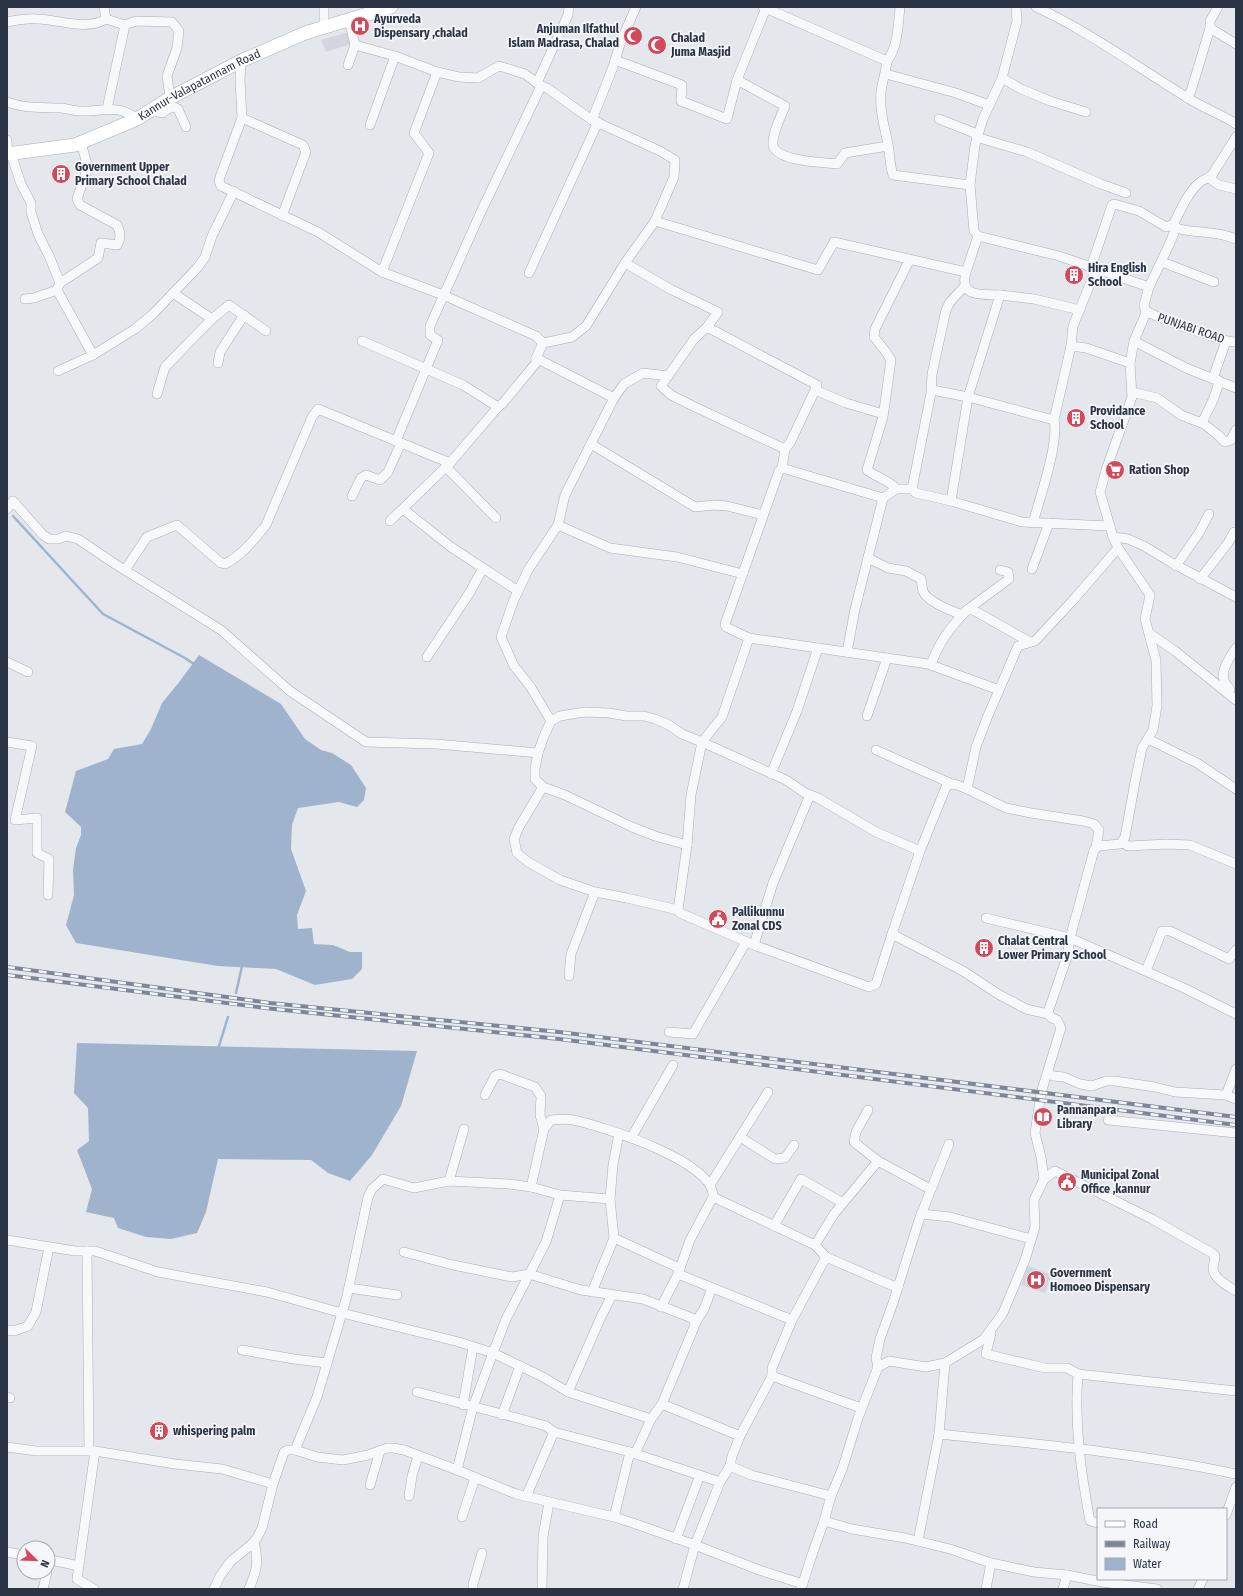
<svg xmlns="http://www.w3.org/2000/svg" width="1243" height="1596" font-family="'Fira Sans Condensed',sans-serif">
<rect width="100%" height="100%" fill="#e4e7ec"/>
<g fill="#d2d6de">
<polygon points="349,32 351,44 326,52 321,40"/>
<polygon points="1028,1266 1052,1275 1045,1293 1021,1285"/>
</g>
<g fill="#9fb4cc">
<polygon points="199,655 281,704 305,739 321,750 332,753 351,765 366,788 364,800 357,807 339,802 298,808 292,825 291,849 306,891 297,915 298,929 312,928 314,944 333,945 350,952 362,952 362,969 352,979 315,985 276,969 218,966 76,943 66,925 74,895 73,870 76,848 81,835 81,827 65,812 76,771 108,759 114,749 142,744 151,729 162,703 180,681"/>
<polygon points="77,1043 417,1051 401,1106 372,1155 350,1181 328,1173 311,1160 218,1159 206,1212 197,1233 171,1239 146,1237 118,1228 114,1218 86,1212 92,1189 77,1150 89,1141 88,1108 74,1093"/>
</g>
<g fill="none" stroke-linecap="round" stroke-linejoin="round">
<g stroke="#9fb4cc" stroke-width="2.5">
<polyline points="13,516 103,614 185,658 194,664"/>
<polyline points="236,993 242,966"/>
<polyline points="218,1049 228,1017"/>
</g>
<g stroke="#a9aeb7" stroke-width="10">
<g id="minor">
<polyline points="104,7 106,19 125,25 136,21 172,22 179,31 177,48 167,76 170,98"/>
<polyline points="324,7 324,27"/>
<path d="M763 7 887 61C886 72 882 82 881 92 879 112 886 131 889 150 890 159 890 166 893 175L970 185"/>
<polyline points="1016,7 1017,21 1002,78 983,119 975,145 970,185 974,231 978,236 1059,256 1149,287"/>
<path d="M1036 7C1090 32 1137 67 1188 98 1203 108 1221 114 1236 124"/>
<polyline points="349,20 355,45"/>
<path d="M7 22C17 20 28 18 38 19 60 20 87 31 106 19"/>
<polyline points="1210,28 1236,44"/>
<polyline points="615,60 682,85 681,101 727,119 737,80 766,8"/>
<polyline points="241,61 240,80 242,118 220,177 219,181 221,186 318,232 382,272 443,295 536,336 543,343"/>
<path d="M887 61C898 47 898 25 900 7"/>
<polyline points="348,65 355,45 395,56 437,72 459,77 478,78 499,66 525,74 541,86 547,88 592,120 660,151 675,160 674,177 655,221 625,263 586,326 572,337 543,343"/>
<polyline points="886,74 956,93 989,105"/>
<polyline points="1002,78 1021,89 1050,101 1086,112"/>
<path d="M737 80 785 106C781 117 772 133 773 145 776 162 824 162 837 164L845 153 888 146"/>
<polyline points="537,83 568,15 569,7"/>
<polyline points="1187,98 1191,91 1198,68 1210,28 1210,21 1218,7"/>
<path d="M7 102C25 109 43 107 62 108 68 109 74 111 81 111 101 112 118 103 137 119"/>
<polyline points="107,109 125,25"/>
<path d="M151 110 162 113C168 109 172 105 178 109L186 127"/>
<polyline points="242,118 303,145 306,152 282,216"/>
<polyline points="939,119 977,134"/>
<polyline points="592,120 613,67 621,41 636,7"/>
<polyline points="370,125 395,56"/>
<polyline points="976,137 1027,152 1101,184 1126,193"/>
<polyline points="7,140 8,154"/>
<path d="M81 143 88 167 77 199 80 205 117 225C121 233 121 238 117 245L101 243 98 258 60 283 57 290 93 355"/>
<polyline points="11,154 21,184 31,203 31,212 38,234 50,258 60,283"/>
<polyline points="1209,178 1219,185 1236,189"/>
<path d="M655 221 818 270 834 242 966 272C959 298 981 294 1000 295L968 397 932 390"/>
<path d="M1176 228C1196 234 1215 230 1236 239"/>
<polyline points="1162,262 1214,282"/>
<polyline points="625,263 672,290 718,312 707,327 694,339 661,386 671,395 695,407 785,449"/>
<polyline points="1091,267 1112,205 1114,204 1139,211 1166,227 1174,224"/>
<polyline points="1096,269 1073,326 1071,346 1086,348 1130,363 1132,397 1107,467 1100,492 1113,537 1118,548 1075,598 1035,641 1018,646 987,718 976,747 967,789 1006,808 1031,813 1083,821 1094,824 1099,830 1096,847"/>
<polyline points="382,272 429,153 414,133 437,72"/>
<polyline points="966,272 978,236"/>
<polyline points="529,273 598,122"/>
<polyline points="173,293 212,319 229,305 266,331"/>
<polyline points="1000,295 1034,299 1080,310"/>
<polyline points="25,299 34,298 57,290"/>
<path d="M1146 311C1165 321 1185 327 1205 334 1215 337 1226 342 1236 342"/>
<polyline points="707,327 817,385 815,390 846,403 883,414"/>
<polyline points="362,341 463,385 498,407"/>
<polyline points="1134,341 1186,368 1236,388"/>
<polyline points="543,343 536,358 614,398 565,495 558,525 528,570 513,602 501,637 514,666 530,686 551,721"/>
<polyline points="218,363 220,352 244,315"/>
<path d="M1130 363 1134 341 1146 313 1144 305 1149 287 1170 243 1176 228 1174 223C1181 209 1188 193 1199 183 1203 179 1208 179 1212 175L1236 137"/>
<polyline points="58,371 93,355 135,329 153,314 198,267 205,257 212,236 234,191"/>
<polyline points="1213,378 1226,341"/>
<polyline points="815,390 790,443 785,449 782,468 779,471 725,624 726,627 749,638 928,664 999,690"/>
<polyline points="1132,392 1157,398 1181,415 1204,424 1218,435 1225,442 1231,440 1236,430"/>
<polyline points="157,394 165,367 212,319"/>
<polyline points="614,398 624,384 643,373 668,376"/>
<path d="M1202 423C1206 414 1220 389 1218 380"/>
<polyline points="396,441 438,340 430,335 430,326 480,214 541,86"/>
<polyline points="591,444 695,507 714,505 727,506 763,515"/>
<polyline points="446,467 496,518"/>
<polyline points="782,468 883,498"/>
<path d="M896 489C888 479 877 478 867 470L883 417 891 360 886 352 874 337 875 329 910 259"/>
<polyline points="912,489 931,393 932,374 946,310 950,302 964,287"/>
<polyline points="352,496 361,478 366,475 380,480 388,472 401,443"/>
<polyline points="951,501 968,397 1054,420 1071,346"/>
<polyline points="7,509 13,501 43,535 49,539 58,539 66,536 78,539 115,564 221,630 290,691 366,742 436,744 538,753 544,736 551,721 560,716 585,712 609,713 626,716 644,716 655,719 669,725 682,734 702,742 691,795 687,845 678,910 680,913 754,945 869,987 876,984 892,934 963,971 998,994 1026,1009 1048,1014"/>
<polyline points="403,509 451,547 518,591"/>
<polyline points="390,521 450,463"/>
<path d="M1033 523C1040 497 1059 444 1054 420"/>
<polyline points="558,525 610,548 677,557 743,574"/>
<polyline points="1113,537 1128,539 1144,546 1172,563 1236,597"/>
<polyline points="1118,548 1150,595 1145,619 1156,660 1157,706 1153,730 1142,748 1135,782 1125,837 1120,844 1099,846 1094,850 1070,938 1067,957 1048,1012 1048,1014 1052,1018 1057,1020 1061,1028 1041,1093 1035,1133 1041,1157 1044,1179 1034,1200 1035,1227 1025,1260 1003,1313 984,1339 945,1363 926,1367 889,1361 878,1367 858,1418 843,1467 831,1496 824,1521 852,1529 905,1538 950,1549 991,1563 1034,1572 1067,1575 1102,1582 1157,1589"/>
<path d="M868 558 888 568 906 571 921 579C922 583 922 588 923 591 927 602 952 611 962 615"/>
<polyline points="1176,566 1199,533 1209,514"/>
<polyline points="1032,569 1049,523"/>
<path d="M125 570 147 537 177 525 221 563 225 564C242 555 254 540 266 525L312 417 318 409 450 463 498 407 503 403 536 363V358"/>
<polyline points="1200,579 1228,543 1234,532"/>
<polyline points="967,610 1009,579 1008,572 1000,570"/>
<polyline points="1149,633 1175,651 1236,700"/>
<polyline points="749,638 722,717 702,742 786,780 805,793 818,798 876,832 920,851"/>
<polyline points="847,652 855,609 883,498 896,489 912,489 916,493 951,501 1022,522 1110,526"/>
<polyline points="427,657 470,592 483,568"/>
<polyline points="7,662 28,672"/>
<path d="M931 665C938 643 951 626 967 610H973L1030 642"/>
<path d="M1230 689C1216 677 1227 661 1236 648"/>
<polyline points="867,716 887,658"/>
<polyline points="1148,739 1197,763 1236,789"/>
<polyline points="7,742 32,746 15,820 37,818 37,853 49,859 48,895"/>
<polyline points="876,750 952,784"/>
<polyline points="538,753 535,769 535,779 543,787 565,795 632,827 655,836 687,845"/>
<polyline points="771,774 797,711 818,648"/>
<polyline points="543,787 519,827 514,839 517,853 528,862 560,880 595,892 627,898 678,910"/>
<polyline points="1122,842 1128,846 1167,844 1190,845 1236,864"/>
<polyline points="986,918 1070,938 1184,988 1236,1014"/>
<path d="M892 934 920 851 946 787C952 781 959 786 967 789"/>
<polyline points="754,945 773,883 810,795"/>
<polyline points="1146,971 1162,931 1170,931 1229,959 1236,950"/>
<polyline points="569,976 571,954 595,892"/>
<polyline points="669,1032 693,1034 746,942"/>
<polyline points="1048,1072 1053,1076 1064,1077 1080,1084 1092,1086 1106,1081 1115,1081 1155,1087 1175,1092 1226,1095 1236,1099"/>
<polyline points="485,1095 495,1076 500,1074 535,1087 541,1096 540,1115 544,1129"/>
<polyline points="1226,1095 1236,1069"/>
<polyline points="868,1110 856,1132 854,1142 878,1161"/>
<polyline points="1108,1120 1236,1133"/>
<polyline points="740,1137 775,1159 785,1158 794,1145"/>
<polyline points="631,1138 673,1065"/>
<path d="M1044 1179 1055 1171 1152 1219 1212 1253 1215 1256C1215 1260 1213 1265 1213 1269 1215 1280 1228 1286 1236 1291"/>
<polyline points="449,1181 464,1129"/>
<polyline points="710,1185 768,1092"/>
<path d="M531 1187 544 1129 551 1120C558 1120 566 1118 573 1120 602 1126 716 1162 713 1197L690 1240 678 1274 661 1307"/>
<polyline points="560,1195 610,1199"/>
<polyline points="713,1197 815,1245"/>
<polyline points="921,1214 950,1217 1031,1239"/>
<polyline points="774,1226 801,1179 843,1203"/>
<polyline points="614,1238 679,1268"/>
<polyline points="7,1240 75,1251 95,1251 158,1272 267,1292 342,1313 459,1342 493,1353 543,1377 568,1392 601,1317 612,1295"/>
<polyline points="87,1251 89,1451"/>
<polyline points="404,1252 453,1265 512,1277 529,1274 581,1290 643,1299 692,1318 695,1323 697,1320 662,1404 651,1419 635,1454"/>
<polyline points="678,1274 792,1320"/>
<polyline points="349,1288 397,1295"/>
<polyline points="898,1288 826,1257 815,1245 834,1214 878,1161 930,1189"/>
<polyline points="592,1292 614,1238 610,1199 613,1165 619,1133"/>
<polyline points="697,1320 704,1309 712,1288"/>
<polyline points="7,1330 14,1331 28,1326 36,1312 49,1247"/>
<path d="M991 1333 986 1354 1045 1368H1067L1078 1374C1074 1423 1081 1473 1090 1521L1098 1523"/>
<polyline points="242,1350 294,1359 327,1363"/>
<polyline points="878,1367 876,1358 880,1339 893,1303 919,1220 949,1144"/>
<polyline points="1078,1374 1236,1391"/>
<polyline points="772,1376 861,1408"/>
<path d="M417 1392C460 1403 503 1414 546 1426L554 1432 630 1452 720 1482"/>
<polyline points="568,1392 651,1419"/>
<polyline points="7,1397 10,1398"/>
<polyline points="662,1404 740,1436"/>
<polyline points="463,1405 473,1347"/>
<polyline points="502,1415 520,1366"/>
<path d="M939 1434C1038 1444 1138 1453 1236 1474"/>
<polyline points="7,1447 36,1451 95,1451 175,1464 222,1469 273,1484"/>
<polyline points="295,1450 317,1457 343,1460 368,1455 387,1448 393,1448 404,1450 457,1470"/>
<polyline points="730,1466 751,1475 831,1496"/>
<polyline points="370,1485 380,1451"/>
<polyline points="409,1496 412,1476 418,1456"/>
<polyline points="526,1497 554,1432"/>
<polyline points="1226,1515 1236,1487"/>
<polyline points="462,1517 475,1478"/>
<polyline points="614,1517 630,1452"/>
<polyline points="676,1539 700,1475"/>
<polyline points="918,1541 939,1434 945,1363"/>
<polyline points="7,1552 24,1555"/>
<polyline points="51,1560 79,1566"/>
<polyline points="43,1589 47,1572"/>
<polyline points="94,1589 77,1579 95,1451"/>
<polyline points="214,1589 220,1576 231,1561 251,1545 257,1538 262,1528 273,1484 284,1452 288,1450 295,1450 317,1397 347,1296 368,1197 372,1189 383,1179 414,1188 449,1181 509,1184 531,1187 560,1195 546,1242 506,1319 493,1353 473,1407 457,1470 516,1494 614,1517 633,1523 695,1545 759,1570 803,1584"/>
<path d="M249 1589C257 1570 259 1562 254 1542"/>
<polyline points="473,1589 473,1584 482,1553"/>
<polyline points="542,1589 543,1537 549,1502"/>
<polyline points="683,1589 695,1545 720,1482 730,1466 732,1456 740,1436 772,1376 772,1368 792,1320 826,1257"/>
<polyline points="801,1589 813,1552 824,1521"/>
<polyline points="986,1589 991,1563"/>
<polyline points="1063,1589 1067,1575"/>
<polyline points="1198,1589 1203,1579"/>
</g>
</g>
<g stroke="#a9aeb7" stroke-width="14">
<g id="secondary">
<path id="s1" d="M7 154 75 145 137 119 170 98 241 61 305 33 391 7"/>
</g>
</g>
<use href="#minor" stroke="#f7f8fa" stroke-width="9"/>
<use href="#secondary" stroke="#fff" stroke-width="13"/>
<g stroke="#7d8696" stroke-width="4">
<g id="rail">
<polyline points="7,967 270,1003 559,1032 1236,1117"/>
<polyline points="7,975 265,1008 559,1039 1236,1125"/>
</g>
</g>
<use href="#rail" stroke="#f4f6f9" stroke-width="2.5" stroke-dasharray="8" stroke-linecap="butt"/>
</g>
<defs>
<g id="hospital-disc" transform="scale(1)"><circle r="9.5" fill="#d1495b" stroke="#f4f6f9"/><path d="M-5-5h3v3.5h4V-5h3V5h-3V1.5h-4V5h-3Z" fill="#fff"/></g>
<g id="mosque-disc" transform="scale(1)"><circle r="9.5" fill="#d1495b" stroke="#f4f6f9"/><path d="M3.5-4.9A6 6 0 1 0 3.5 4.9A5 5 0 1 1 3.5-4.9Z" fill="#fff"/></g>
<g id="building-disc" transform="scale(1)"><circle r="9.5" fill="#d1495b" stroke="#f4f6f9"/><path d="M-4-6H4V6H1V3H-1V6H-4ZM-2.5-4.3h1.7v1.8h-1.7ZM.8-4.3h1.7v1.8H.8ZM-2.5-1h1.7V.8h-1.7ZM.8-1h1.7V.8H.8Z" fill="#fff"/></g>
<g id="supermarket-disc" transform="scale(1)"><circle r="9.5" fill="#d1495b" stroke="#f4f6f9"/><path d="M-6-5.5h2.5l.6 2H6L4.5 2H-2.5L-4.4-4H-6ZM-1.5 3.2a1.3 1.3 0 1 0 .1 0ZM3 3.2a1.3 1.3 0 1 0 .1 0Z" fill="#fff"/></g>
<g id="civic-disc" transform="scale(1)"><circle r="9.5" fill="#d1495b" stroke="#f4f6f9"/><path d="M-.6-6.5H3V-4.5H.6V-3L4-1V1h2V6H-6V1h2V-1L-.6-3ZM-1.2 2.5V6h2.4V2.5Z" fill="#fff"/></g>
<g id="library-disc" transform="scale(1)"><circle r="9.5" fill="#d1495b" stroke="#f4f6f9"/><path d="M-6-4Q-3-5.5-.7-3.5V5Q-3 3-6 4ZM6-4Q3-5.5 .7-3.5V5Q3 3 6 4Z" fill="#fff"/></g>
</defs>
<g fill-rule="evenodd">
<use href="#hospital-disc" x="360" y="26"/>
<use href="#mosque-disc" x="633" y="36"/>
<use href="#mosque-disc" x="657" y="45"/>
<use href="#building-disc" x="61" y="174"/>
<use href="#building-disc" x="1074" y="275"/>
<use href="#building-disc" x="1076" y="418"/>
<use href="#supermarket-disc" x="1115" y="470"/>
<use href="#civic-disc" x="718" y="919"/>
<use href="#building-disc" x="984" y="948"/>
<use href="#library-disc" x="1043" y="1117"/>
<use href="#civic-disc" x="1067" y="1182"/>
<use href="#hospital-disc" x="1036" y="1280"/>
<use href="#building-disc" x="159" y="1431"/>
</g>
<g text-anchor="middle" dominant-baseline="central" stroke-width="3.5" stroke-linejoin="round" paint-order="stroke">
<g font-size="12" font-weight="bold" fill="#2b3445" stroke="#f4f6f9" text-anchor="start">
<text x="374" y="19">Ayurveda<tspan x="374" dy="14">Dispensary ,chalad</tspan></text>
<text x="619" y="29" text-anchor="end">Anjuman Ilfathul<tspan x="619" dy="14">Islam Madrasa, Chalad</tspan></text>
<text x="671" y="38">Chalad<tspan x="671" dy="14">Juma Masjid</tspan></text>
<text x="75" y="167">Government Upper<tspan x="75" dy="14">Primary School Chalad</tspan></text>
<text x="1088" y="268">Hira English<tspan x="1088" dy="14">School</tspan></text>
<text x="1090" y="411">Providance<tspan x="1090" dy="14">School</tspan></text>
<text x="1129" y="470">Ration Shop</text>
<text x="732" y="912">Pallikunnu<tspan x="732" dy="14">Zonal CDS</tspan></text>
<text x="998" y="941">Chalat Central<tspan x="998" dy="14">Lower Primary School</tspan></text>
<text x="1057" y="1110">Pannanpara<tspan x="1057" dy="14">Library</tspan></text>
<text x="1081" y="1175">Municipal Zonal<tspan x="1081" dy="14">Office ,kannur</tspan></text>
<text x="1050" y="1273">Government<tspan x="1050" dy="14">Homoeo Dispensary</tspan></text>
<text x="173" y="1431">whispering palm</text>
</g>
<g font-size="12" fill="#2b3445" stroke="#f4f6f9">
<text stroke="none"><textPath href="#s1" startOffset="207">Kannur-Valapatannam Road</textPath></text>
<text transform="translate(1191 328) rotate(19)">PUNJABI ROAD</text>
</g>
</g>
<rect width="1243" height="1596" fill="none" stroke="#2b3445" stroke-width="16"/>
<rect x="1097" y="1508" width="130" height="72" fill="#f4f6f9" stroke="#a4a8b1"/>
<rect x="1105" y="1521" width="20" height="6" fill="#ffffff" stroke="#a4a8b1"/>
<text x="1133" y="1528" font-size="12" fill="#2b3445">Road</text>
<rect x="1105" y="1541" width="20" height="6" fill="#7d8696" stroke="#a4a8b1"/>
<text x="1133" y="1548" font-size="12" fill="#2b3445">Railway</text>
<rect x="1105" y="1558" width="20" height="12" fill="#9fb4cc" stroke="#a4a8b1"/>
<text x="1133" y="1568" font-size="12" fill="#2b3445">Water</text>
<g transform="translate(36 1560) rotate(113)"><circle r="19" fill="#f4f6f9" stroke="#a4a8b1"/>
<path d="M0-3L7 15L0 10L-7 15Z" fill="#d1495b"/>
<text y="-6" font-size="11" font-weight="bold" text-anchor="middle" fill="#2b3445">N</text>
</g>
</svg>
